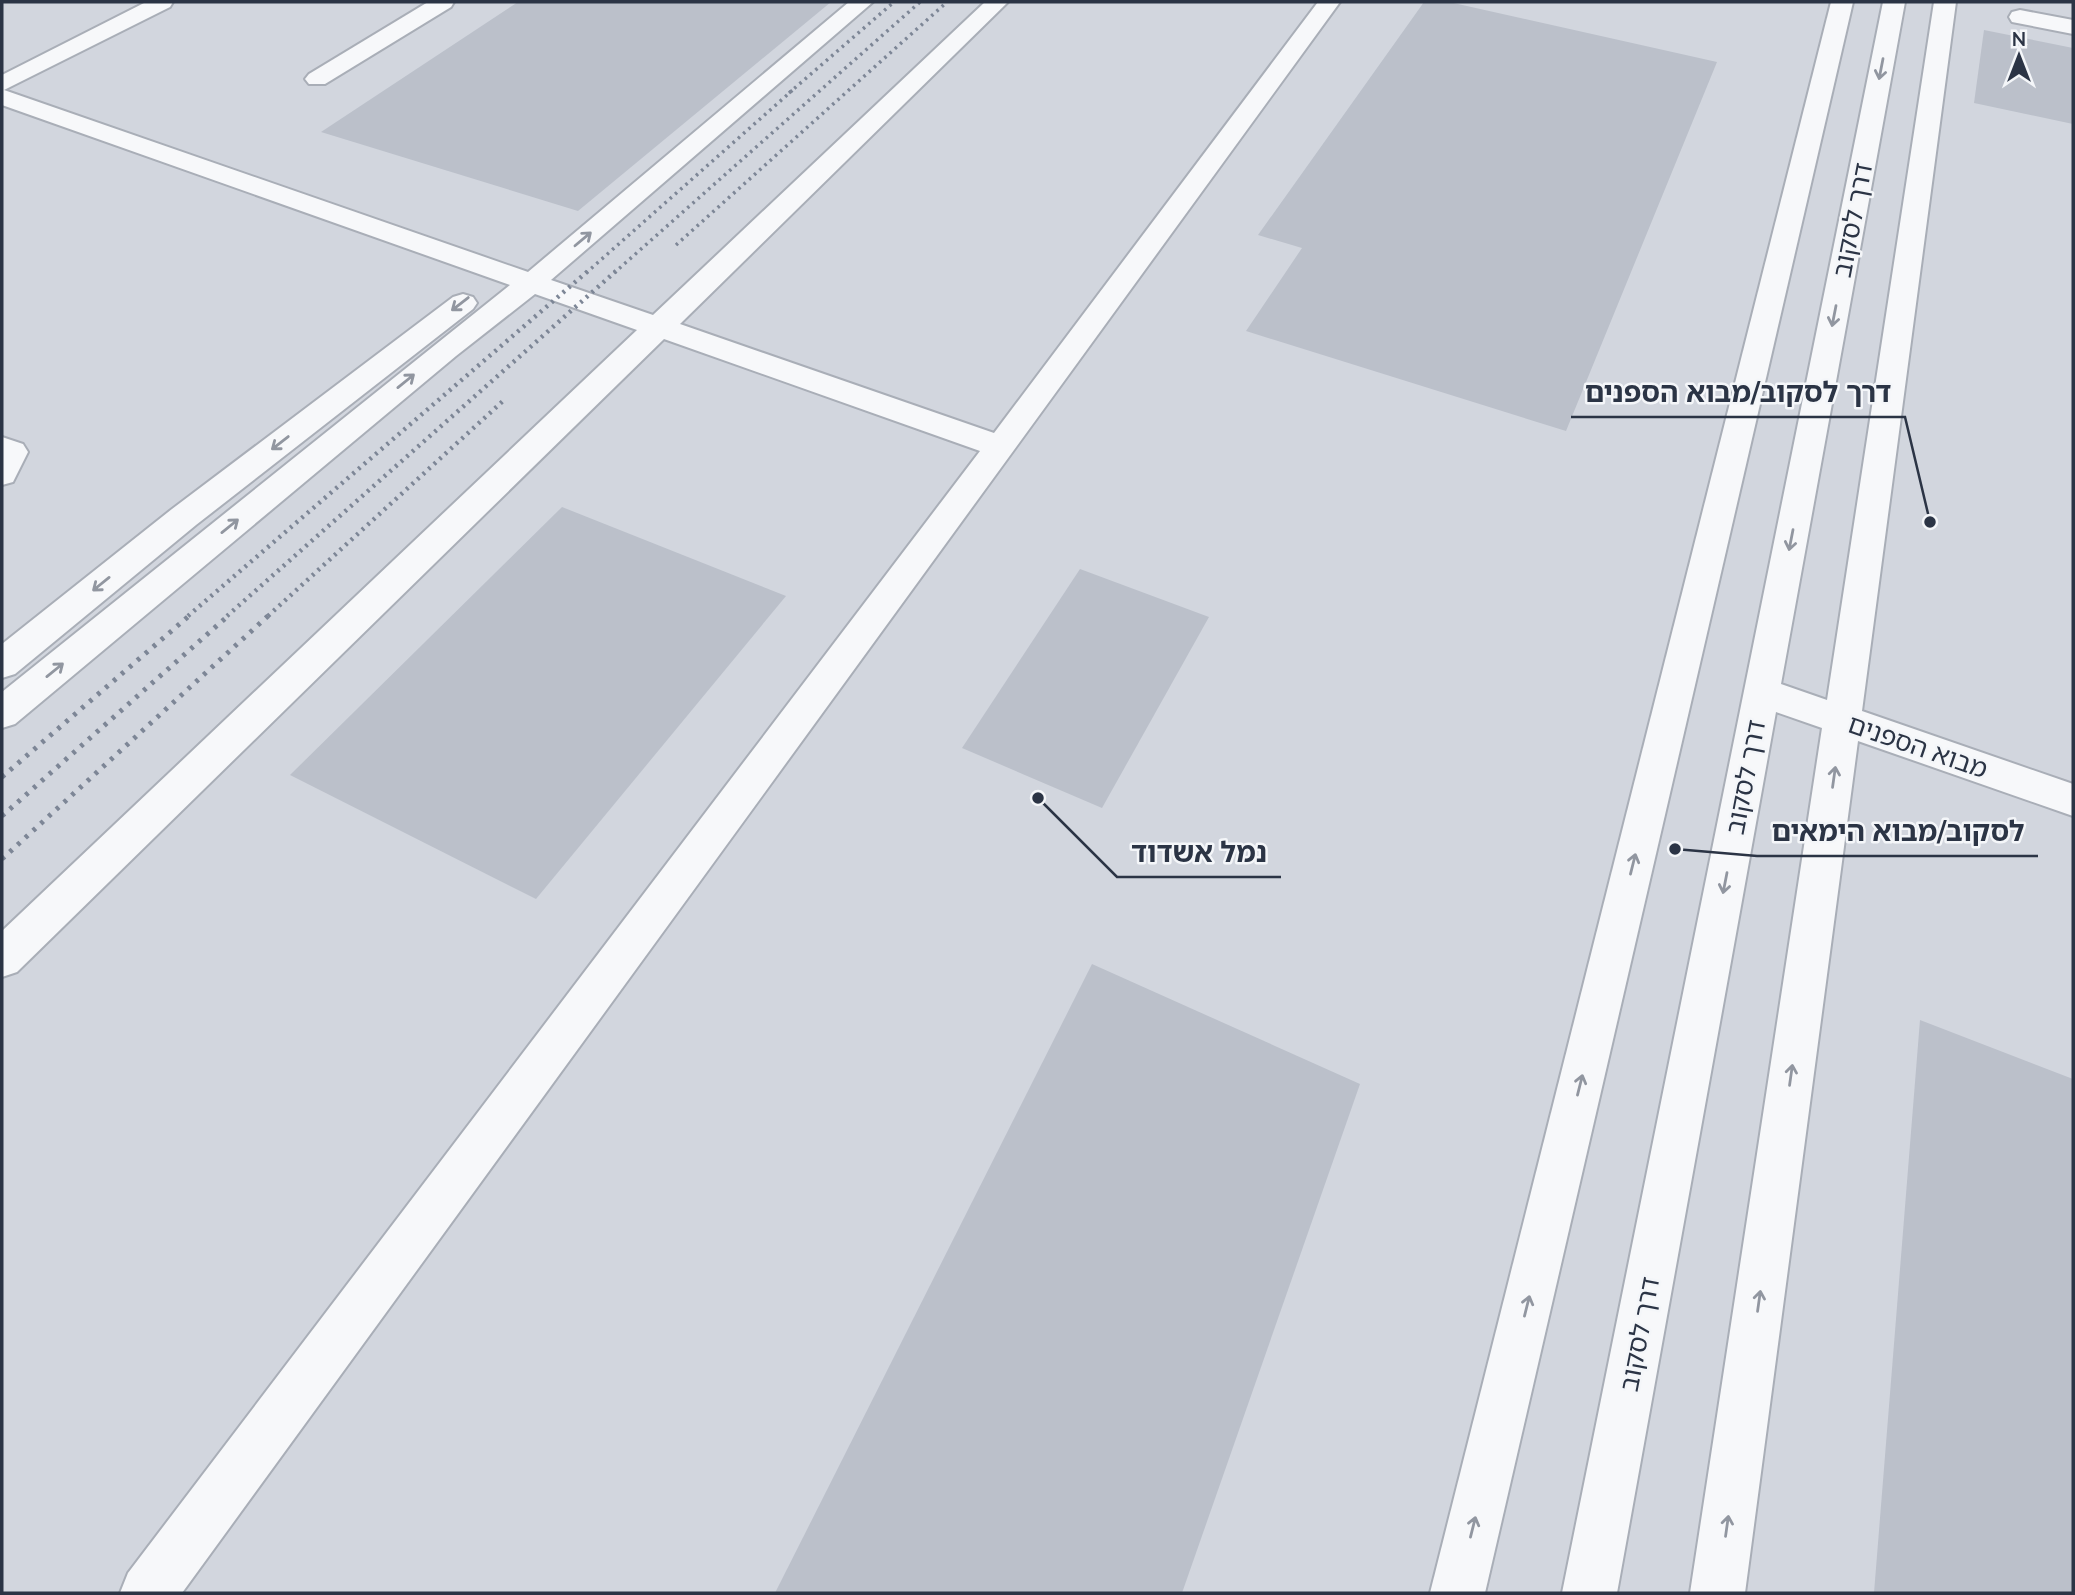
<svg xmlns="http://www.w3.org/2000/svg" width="2075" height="1595" font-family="Mulish,'Noto Sans Hebrew',sans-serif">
<rect width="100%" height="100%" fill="#e4e7ec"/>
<rect fill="#d2d6de" x="2" y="2" width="2071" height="1591"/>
<g fill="#bbc0ca">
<polygon points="518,2 831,2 578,211 321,132"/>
<polygon points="1424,2 1449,2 1717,62 1566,431 1246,331 1302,248 1258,235"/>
<polygon points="1984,30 2073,48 2073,124 1974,103"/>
<polygon points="562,507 786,596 536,899 290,775"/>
<polygon points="1080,569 1209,617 1102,808 962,748"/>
<polygon points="1092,964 1360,1084 1182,1593 775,1593"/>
<polygon points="1920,1020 2073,1079 2073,1593 1874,1593"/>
</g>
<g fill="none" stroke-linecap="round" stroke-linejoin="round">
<g stroke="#a9aeb7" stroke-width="4">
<g id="minor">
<polygon points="146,2 173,2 170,7 4,90 528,272 849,2 873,2 551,280 653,315 985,2 1008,2 680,324 994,433 1318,2 1340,2 182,1593 120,1593 128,1573 980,451 664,339 17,972 2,977 2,931 637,330 535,294 456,356 15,724 2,728 2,692 510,285 2,105 2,75"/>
<polygon points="428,2 454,2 451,7 325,84 309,84 305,79 309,74"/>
<polygon points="1831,2 1853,2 1485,1593 1430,1593"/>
<polygon points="1883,2 1905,2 1781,684 1827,700 1934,2 1956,2 1862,711 2073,784 2073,816 1858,741 1745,1593 1690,1593 1822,728 1776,712 1617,1593 1562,1593"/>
<polygon points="2020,10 2073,20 2073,34 2012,22 2009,17 2012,12"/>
<polygon points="463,294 473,297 477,303 473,309 196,525 15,674 2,678 2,644 172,509 453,297"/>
<polygon points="2,437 23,444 28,452 13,482 2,485"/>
</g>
</g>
<use href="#minor" fill="#f7f8fa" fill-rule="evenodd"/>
<g stroke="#7d8696" stroke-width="3.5" stroke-dasharray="2.5 4.5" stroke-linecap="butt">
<polyline points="789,93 894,2"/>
<polyline points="676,245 947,2"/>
<polyline points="586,273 795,88"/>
<polyline points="614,273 920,2"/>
</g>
<g stroke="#7d8696" stroke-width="4.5" stroke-dasharray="2.5 5" stroke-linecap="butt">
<polyline points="188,616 588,271"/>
<polyline points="227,616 616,271"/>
<polyline points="268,616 503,401"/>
</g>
<g stroke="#7d8696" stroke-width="5" stroke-dasharray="3.5 7" stroke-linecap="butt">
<polyline points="2,777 190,615"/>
<polyline points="2,816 229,615"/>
<polyline points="2,859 269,615"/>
</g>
</g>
<defs><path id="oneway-shaft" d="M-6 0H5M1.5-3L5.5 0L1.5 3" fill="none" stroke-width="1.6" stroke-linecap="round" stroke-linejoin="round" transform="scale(1.75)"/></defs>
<g stroke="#9196a0">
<use href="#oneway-shaft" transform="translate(1881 69) rotate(101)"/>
<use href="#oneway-shaft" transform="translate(583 239) rotate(-40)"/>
<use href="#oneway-shaft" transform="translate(460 304) rotate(142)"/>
<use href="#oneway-shaft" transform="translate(1834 316) rotate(101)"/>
<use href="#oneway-shaft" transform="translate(406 381) rotate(-39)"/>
<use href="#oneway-shaft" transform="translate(280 443) rotate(142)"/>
<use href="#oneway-shaft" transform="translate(230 526) rotate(-39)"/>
<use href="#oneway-shaft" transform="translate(1791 540) rotate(101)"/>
<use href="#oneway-shaft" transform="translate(101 584) rotate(141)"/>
<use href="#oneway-shaft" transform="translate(55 670) rotate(-39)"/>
<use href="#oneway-shaft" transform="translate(1834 777) rotate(-82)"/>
<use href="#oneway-shaft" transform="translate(1633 864) rotate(-76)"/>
<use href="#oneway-shaft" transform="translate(1725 883) rotate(101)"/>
<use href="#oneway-shaft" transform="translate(1791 1075) rotate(-82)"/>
<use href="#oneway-shaft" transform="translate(1580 1085) rotate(-76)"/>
<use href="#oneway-shaft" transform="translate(1759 1301) rotate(-82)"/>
<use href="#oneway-shaft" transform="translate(1527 1306) rotate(-76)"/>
<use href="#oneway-shaft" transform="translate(1727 1526) rotate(-82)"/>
<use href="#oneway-shaft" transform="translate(1473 1527) rotate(-76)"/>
</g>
<g text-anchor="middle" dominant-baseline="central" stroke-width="5" stroke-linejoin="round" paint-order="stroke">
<g font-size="26" fill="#2b3445" stroke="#f4f6f9">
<text transform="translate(1852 220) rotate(-79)">דרך לסקוב</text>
<text transform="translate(1918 746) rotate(19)">מבוא הספנים</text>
<text transform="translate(1745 777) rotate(-79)">דרך לסקוב</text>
<text transform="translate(1639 1334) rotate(-79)">דרך לסקוב</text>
</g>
</g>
<path fill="none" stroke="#2b3445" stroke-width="2.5" d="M1930 522L1905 417H1571M1675 849L1757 856H2038M1038 798L1117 877H1281"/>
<g fill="#2b3445" stroke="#f4f6f9" stroke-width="2.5">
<circle cx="1930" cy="522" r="7"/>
<circle cx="1675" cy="849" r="7"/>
<circle cx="1038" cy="798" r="7"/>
</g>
<g font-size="28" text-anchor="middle" font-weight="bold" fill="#2b3445" stroke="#f4f6f9" stroke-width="5" stroke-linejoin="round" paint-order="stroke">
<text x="1738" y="402">דרך לסקוב/מבוא הספנים</text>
<text x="1898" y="841">לסקוב/מבוא הימאים</text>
<text x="1199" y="862">נמל אשדוד</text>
</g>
<rect width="2075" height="1595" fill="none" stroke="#2b3445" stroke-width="7"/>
<g transform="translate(2019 56)" stroke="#f4f6f9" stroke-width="5" paint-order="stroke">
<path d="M0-5L12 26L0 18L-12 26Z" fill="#2b3445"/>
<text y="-10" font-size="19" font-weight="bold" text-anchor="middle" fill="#2b3445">N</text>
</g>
</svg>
